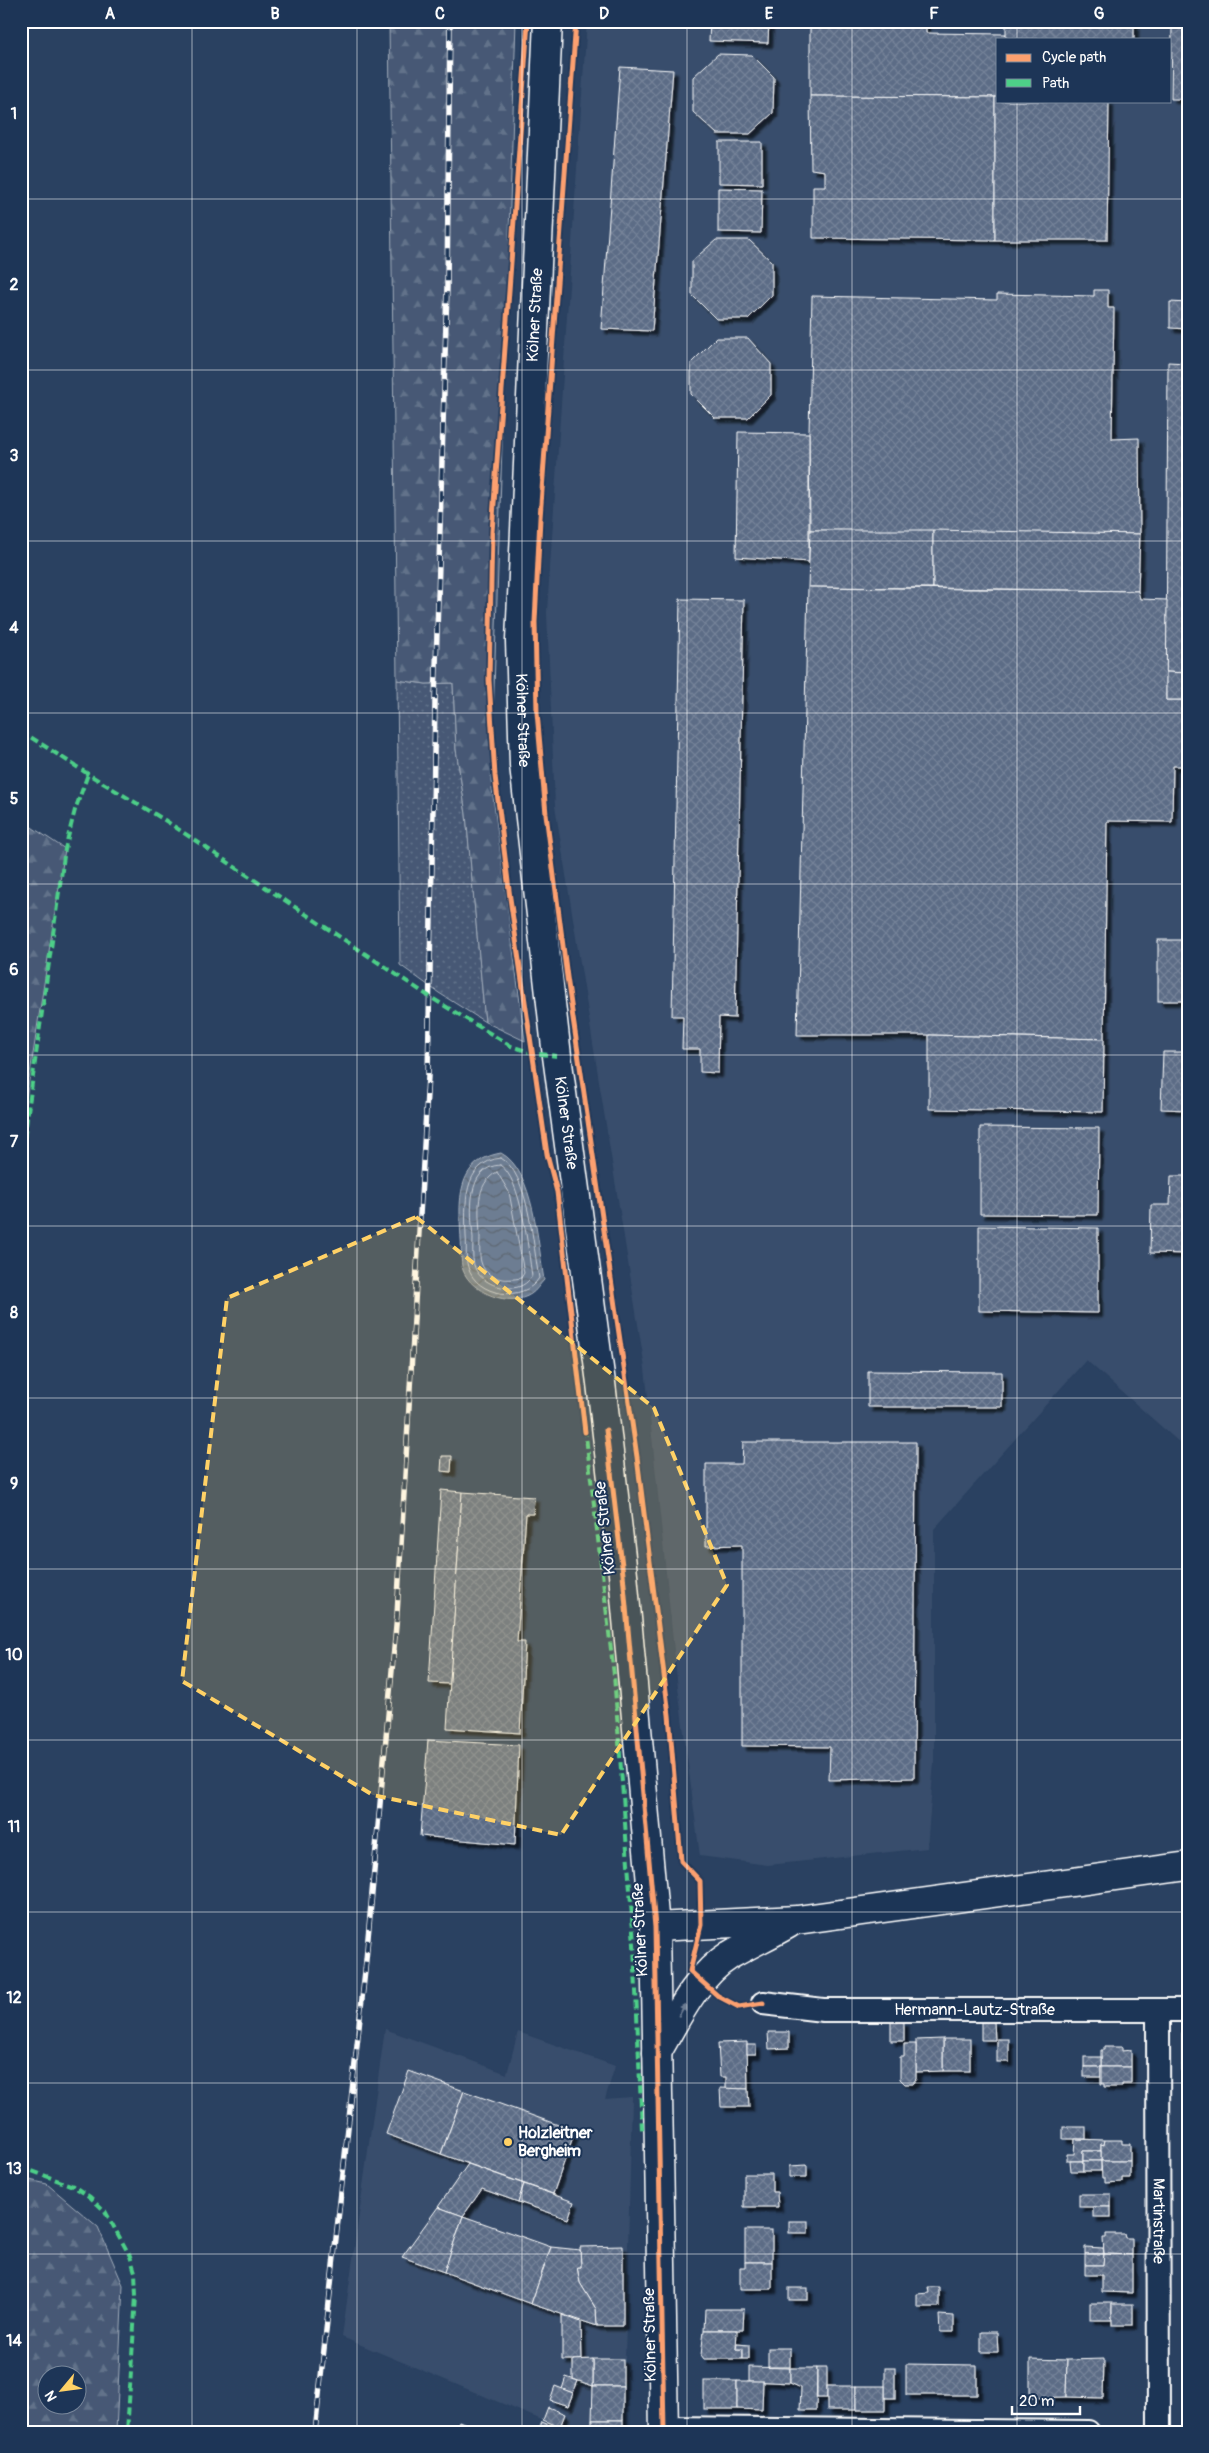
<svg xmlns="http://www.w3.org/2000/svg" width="1209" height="2453" font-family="Pangolin,sans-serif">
<defs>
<pattern id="grass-dots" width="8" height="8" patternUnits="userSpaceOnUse" patternTransform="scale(1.25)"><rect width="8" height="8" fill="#465975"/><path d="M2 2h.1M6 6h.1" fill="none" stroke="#62728a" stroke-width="1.8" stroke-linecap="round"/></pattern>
<pattern id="forest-firs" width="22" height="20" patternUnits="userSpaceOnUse" patternTransform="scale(1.25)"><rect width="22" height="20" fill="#465975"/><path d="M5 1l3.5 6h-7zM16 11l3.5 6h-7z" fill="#62728a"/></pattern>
<pattern id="water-waves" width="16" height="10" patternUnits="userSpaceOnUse" patternTransform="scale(1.25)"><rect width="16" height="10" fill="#6d7d92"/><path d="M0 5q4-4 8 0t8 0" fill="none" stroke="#5e6772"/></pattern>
<pattern id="building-cross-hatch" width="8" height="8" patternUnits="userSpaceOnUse" patternTransform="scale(1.25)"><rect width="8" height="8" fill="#5b6c86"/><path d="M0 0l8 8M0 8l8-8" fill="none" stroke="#748298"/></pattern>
<filter id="shadow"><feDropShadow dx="4.5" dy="4.5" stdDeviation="1" flood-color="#0009"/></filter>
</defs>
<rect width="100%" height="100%" fill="#2a4161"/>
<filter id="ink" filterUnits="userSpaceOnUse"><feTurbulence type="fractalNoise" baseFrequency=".02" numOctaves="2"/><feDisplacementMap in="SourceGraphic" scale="10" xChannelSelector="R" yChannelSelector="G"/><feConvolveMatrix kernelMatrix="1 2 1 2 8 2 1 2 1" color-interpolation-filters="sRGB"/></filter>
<g filter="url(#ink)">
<g fill="#394e6c" fill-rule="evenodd">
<path d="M587 21H1188V1450L1086 1360 934 1529V1761L927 1848 768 1865 700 1856 677 1679 645 1368 555 806 547 612ZM998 39H1170V101H998Z"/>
<polygon points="385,2029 507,2074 518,2032 615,2066 605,2099 632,2097 623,2432 571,2432 342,2337"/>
</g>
<polygon fill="url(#grass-dots)" stroke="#a2acba" points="397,680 426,684 453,683 456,750 466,814 485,1022 439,993 400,965"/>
<g fill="url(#forest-firs)" stroke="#a2acba" fill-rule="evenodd">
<polygon points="389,21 516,21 491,781 525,1041 485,1022 466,814 456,749 453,683 426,684 397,680"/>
<polygon points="21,820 65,849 21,1131"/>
<path d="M21 2178 47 2184 98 2227 123 2285 116 2432H21ZM48 2376H78V2406H48Z"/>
</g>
<path fill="url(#water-waves)" stroke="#a7b1be" d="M501 1153C534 1170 538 1245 544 1280 540 1284 536 1291 531 1294 511 1308 471 1293 463 1270 460 1261 462 1248 461 1239 459 1202 455 1161 501 1153Z"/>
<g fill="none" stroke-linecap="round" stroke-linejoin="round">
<g stroke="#c5cbd3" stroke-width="1">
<path d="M501 1158C529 1173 533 1247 539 1278 524 1303 476 1297 468 1267 465 1258 467 1246 466 1236 465 1206 462 1162 501 1158Z"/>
<path d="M500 1165C522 1178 528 1250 532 1276 527 1284 520 1288 510 1288 496 1288 478 1280 474 1265 472 1257 473 1246 473 1238 471 1214 465 1167 500 1165Z"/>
<path d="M497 1172 509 1192 524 1273 521 1278C506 1281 486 1280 481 1262 479 1255 480 1243 480 1235 479 1213 474 1184 497 1172Z"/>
</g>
</g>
<g fill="url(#building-cross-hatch)" stroke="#fff" filter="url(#shadow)">
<polygon points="710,21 769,21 768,43 709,41"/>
<polygon points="810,21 926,21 926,33 1006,34 1006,39 998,39 998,97 810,96"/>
<rect x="1006" y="21" width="128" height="18"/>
<polygon points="1172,26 1188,26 1188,99 1171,99"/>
<polygon points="718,54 752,55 774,77 773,113 750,134 717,134 693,112 693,77"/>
<polygon points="620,67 673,70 652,331 601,329"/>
<polygon points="810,96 995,97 995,240 813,238 813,186 825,186 825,171 811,169"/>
<polygon points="995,97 998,97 998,101 1109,101 1107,240 995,240"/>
<polygon points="719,142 762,142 762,184 719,183"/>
<polygon points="718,188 762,189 761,233 718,232"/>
<polygon points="716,240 749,240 772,262 772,295 748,319 716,319 692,295 692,261"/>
<polygon points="1094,290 1108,290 1108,308 1114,308 1112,439 1139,438 1140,534 810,530 809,433 812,296 997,300 997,294 1094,296"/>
<polygon points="1170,302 1188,303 1188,329 1170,328"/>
<polygon points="716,338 748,338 771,364 771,395 748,418 715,418 691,394 691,363"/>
<polygon points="1188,358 1188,673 1166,672 1168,362 1187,363"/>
<polygon points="738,432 809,433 809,562 736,557"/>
<polygon points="810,530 933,530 933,588 808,587"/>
<polygon points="933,530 1140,534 1138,591 933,588"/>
<polygon points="808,587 1138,591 1140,599 1167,600 1166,700 1188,700 1188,766 1173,766 1172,822 1107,821 1104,1039 929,1035 797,1035"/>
<polygon points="680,599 744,600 735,1018 719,1017 718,1073 700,1072 700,1049 682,1049 683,1016 672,1016"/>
<polygon points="1166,672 1188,673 1188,700 1166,700"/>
<polygon points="1188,852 1188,875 1186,861"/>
<rect x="1158" y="940" width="30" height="61"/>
<polygon points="929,1035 1104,1039 1103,1112 929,1109"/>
<polygon points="1163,1052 1188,1052 1188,1110 1161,1109"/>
<polygon points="980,1127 1099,1128 1098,1215 980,1214"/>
<polygon points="1171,1176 1188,1176 1188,1254 1150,1253 1151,1205 1170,1205"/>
<polygon points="979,1226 1098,1228 1098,1313 979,1311"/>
<polygon points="868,1371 1002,1372 1002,1407 868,1407"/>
<polygon points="743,1442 916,1442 914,1778 829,1780 830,1747 742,1746 742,1545 706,1546 706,1464 742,1464"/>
<polygon points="442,1456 452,1456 451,1472 441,1471"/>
<polygon points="441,1490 462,1492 450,1684 429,1683"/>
<polygon points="462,1492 534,1497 533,1514 526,1514 517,1642 525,1642 520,1733 447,1728"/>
<polygon points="428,1740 519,1745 515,1845 420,1836"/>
<polygon points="981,2021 994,2021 995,2040 981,2040"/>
<rect x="891" y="2022" width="13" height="19"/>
<polygon points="768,2032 789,2032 789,2048 769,2049"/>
<rect x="1182" y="2033" width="6" height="32"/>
<rect x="943" y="2039" width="27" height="32"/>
<polygon points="943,2039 943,2071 916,2072 916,2040"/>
<rect x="997" y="2039" width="12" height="23"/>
<polygon points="747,2042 748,2089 726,2089 726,2077 720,2077 718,2043"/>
<polygon points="904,2044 916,2044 916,2079 912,2084 905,2084 900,2079 900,2057 904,2057"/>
<rect x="747" y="2045" width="9" height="9"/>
<polygon points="1104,2047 1122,2047 1122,2051 1131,2050 1131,2067 1101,2067 1101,2050 1104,2050"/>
<rect x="1084" y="2057" width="17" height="10"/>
<rect x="1182" y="2065" width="6" height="9"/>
<rect x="1084" y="2067" width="17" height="10"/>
<polygon points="1101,2067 1131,2067 1131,2084 1122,2084 1122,2087 1104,2087 1104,2084 1101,2084"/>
<polygon points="409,2071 464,2091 441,2154 386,2134"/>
<polygon points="720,2088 748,2089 749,2107 721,2107"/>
<polygon points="464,2091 575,2131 553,2194 441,2154"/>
<rect x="1063" y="2127" width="23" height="12"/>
<polygon points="1075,2139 1105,2140 1104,2145 1101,2144 1101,2151 1083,2151 1083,2161 1067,2161 1067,2154 1074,2154"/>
<polygon points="1105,2140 1122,2140 1122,2144 1130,2144 1130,2161 1101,2161 1101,2144 1104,2145"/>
<rect x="1083" y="2151" width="18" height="10"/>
<polygon points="1070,2161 1083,2161 1083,2171 1071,2171"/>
<rect x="1083" y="2161" width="18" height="10"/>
<polygon points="1101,2161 1130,2161 1130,2178 1122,2178 1122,2182 1105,2183 1105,2178 1102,2178"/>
<polygon points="468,2164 524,2184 518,2202 482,2189 463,2216 438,2207"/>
<polygon points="807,2165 807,2177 789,2177 789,2166"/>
<polygon points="744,2174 772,2174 772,2192 777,2192 778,2207 744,2207"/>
<polygon points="524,2184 574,2202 568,2219 518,2202"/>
<rect x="1079" y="2194" width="32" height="13"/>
<polygon points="438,2207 463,2216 444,2272 402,2257"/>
<rect x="1093" y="2207" width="18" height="10"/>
<polygon points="463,2216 551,2247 531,2304 444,2272"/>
<rect x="789" y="2221" width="19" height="12"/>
<rect x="745" y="2230" width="27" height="32"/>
<polygon points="1106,2234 1124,2234 1125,2238 1132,2238 1132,2255 1104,2254 1103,2238 1106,2238"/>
<polygon points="623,2246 623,2326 597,2326 596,2309 580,2283 577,2267 581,2267 580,2247"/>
<polygon points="551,2247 580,2250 581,2267 577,2267 580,2283 596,2309 597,2326 531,2304"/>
<polygon points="1085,2247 1103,2248 1104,2254 1085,2254"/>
<polygon points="1085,2254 1104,2254 1103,2265 1085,2265"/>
<polygon points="1104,2254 1132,2255 1132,2293 1102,2292 1102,2275 1085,2275 1085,2265 1103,2265"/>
<polygon points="745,2262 772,2262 772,2289 740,2289 740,2267 745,2267"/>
<polygon points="928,2287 939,2287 939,2307 917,2307 917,2294 929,2293"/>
<rect x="789" y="2288" width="19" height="12"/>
<rect x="1090" y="2303" width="22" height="17"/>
<rect x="1112" y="2304" width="21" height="21"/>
<polygon points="705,2309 744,2309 743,2330 704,2330"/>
<polygon points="562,2315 581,2322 582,2360 562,2360"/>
<polygon points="939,2315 954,2316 954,2332 940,2332"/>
<polygon points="704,2330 737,2330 736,2349 743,2349 743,2359 704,2359 701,2355"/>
<polygon points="981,2332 997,2332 998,2352 981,2352"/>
<polygon points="737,2344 749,2345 749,2359 743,2359 743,2349 736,2349"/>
<rect x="768" y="2348" width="22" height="19"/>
<rect x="593" y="2359" width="30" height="27"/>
<polygon points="593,2359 593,2386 573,2379 573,2360"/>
<polygon points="1030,2359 1067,2360 1066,2397 1030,2398"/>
<polygon points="1104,2359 1103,2398 1066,2397 1067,2360"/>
<polygon points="906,2364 977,2365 977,2395 906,2395"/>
<polygon points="749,2367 790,2368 790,2383 749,2381"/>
<polygon points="790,2368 817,2368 816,2410 800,2410 801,2388 790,2383"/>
<rect x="817" y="2368" width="10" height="30"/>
<rect x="885" y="2368" width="10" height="30"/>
<polygon points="566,2377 578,2381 573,2393 562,2389"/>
<rect x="704" y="2381" width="33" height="28"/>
<polygon points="737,2381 763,2381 762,2410 737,2409"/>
<polygon points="555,2386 573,2393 568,2406 550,2400"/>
<polygon points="593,2386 623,2386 623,2420 592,2420"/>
<rect x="827" y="2386" width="29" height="24"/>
<rect x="856" y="2386" width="29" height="24"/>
<polygon points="548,2407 565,2414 560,2427 543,2420"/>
<rect x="592" y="2420" width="31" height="12"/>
<polygon points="459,2421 486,2432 455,2432"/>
<polygon points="542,2422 559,2429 558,2432 538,2432"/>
</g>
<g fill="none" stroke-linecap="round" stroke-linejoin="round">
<g stroke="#fff" stroke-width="26">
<g id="street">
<path id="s1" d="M763 2003 823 2010H1188"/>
<path id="s2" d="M1158 2011 1159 2432"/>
<polyline points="664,2428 1088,2432"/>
</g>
</g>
<g stroke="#fff" stroke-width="31">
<g id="secondary">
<path id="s3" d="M548 21 520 641 524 765 557 1056 601 1383 623 1574 655 1927 664 2432"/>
<polyline points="655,1927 797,1920 1188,1866"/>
<path d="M657 2052C677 2018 696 1976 730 1955 749 1944 769 1935 788 1924"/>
</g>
</g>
<use href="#street" stroke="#1d3557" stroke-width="22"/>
<use href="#secondary" stroke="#1d3557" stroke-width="28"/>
<g stroke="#fff" stroke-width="5.5">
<polyline id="rail" points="315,2432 365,1971 397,1615 428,1076 435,702 447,287 450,21"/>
</g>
<use href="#rail" stroke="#1d3557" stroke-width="4" stroke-dasharray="11" stroke-linecap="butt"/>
<g stroke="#4dcf88" stroke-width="4" stroke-dasharray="8 4" stroke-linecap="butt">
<polyline points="21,731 88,774 163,819 430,997 511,1046 532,1053 557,1056"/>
<polyline points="21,1161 65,849 75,810 88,774"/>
<polyline points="585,1428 614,1675 634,1944 642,2130"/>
<polyline points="21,2167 73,2186 90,2197 105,2211 130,2256 135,2272 136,2296 127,2432"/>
</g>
<g stroke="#1d3557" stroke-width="8">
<g id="cycleway">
<polyline points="528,21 492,532 489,680 495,776 510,898 547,1154 557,1192 585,1432"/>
<polyline points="576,21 540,518 535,622 537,712 546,814 567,977 637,1457 669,1715 681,1861 700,1881 701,1925 690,1971 718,1996 739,2007 763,2003"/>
<polyline points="606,1430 623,1574 655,1927 664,2432"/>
</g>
</g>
<use href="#cycleway" stroke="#fca06f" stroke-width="5"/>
</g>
<defs><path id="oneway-solid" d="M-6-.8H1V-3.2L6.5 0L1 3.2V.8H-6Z" transform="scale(1.25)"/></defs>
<use fill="#6c7c92" href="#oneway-solid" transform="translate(682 2010) rotate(-60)"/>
</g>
<path fill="#ffd166" fill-opacity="0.2" stroke="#ffd166" stroke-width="4" stroke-dasharray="10 6" stroke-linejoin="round" d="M416 1217 654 1408 727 1585 561 1835 373 1795 182 1681 227 1298Z"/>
<path fill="none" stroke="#fff" stroke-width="1" stroke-opacity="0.55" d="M192 21V2432M357 21V2432M522 21V2432M687 21V2432M852 21V2432M1017 21V39M1017 101V2432M21 199H1188M21 370H1188M21 541H1188M21 713H1188M21 884H1188M21 1055H1188M21 1226H1188M21 1398H1188M21 1569H1188M21 1740H1188M21 1912H1188M21 2083H1188M21 2254H1188"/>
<circle fill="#ffd166" stroke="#1d3557" stroke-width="2" cx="508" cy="2142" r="5"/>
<g text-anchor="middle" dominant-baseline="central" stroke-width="4" stroke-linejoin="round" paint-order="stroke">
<g font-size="16" fill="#fff" stroke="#1d3557">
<text transform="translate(535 315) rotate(-87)">Kölner Straße</text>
<text stroke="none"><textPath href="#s3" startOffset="700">Kölner Straße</textPath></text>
<text stroke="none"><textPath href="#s3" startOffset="1105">Kölner Straße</textPath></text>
<text transform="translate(605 1528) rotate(-96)">Kölner Straße</text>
<text transform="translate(640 1930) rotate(-93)">Kölner Straße</text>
<text stroke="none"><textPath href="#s1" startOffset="212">Hermann-Lautz-Straße</textPath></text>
<text stroke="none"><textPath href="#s2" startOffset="210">Martinstraße</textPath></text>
<text transform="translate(650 2335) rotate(-91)">Kölner Straße</text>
</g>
<g font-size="16" font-weight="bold" fill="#fff" stroke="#1d3557" text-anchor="start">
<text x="518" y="2133">Holzleitner<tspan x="518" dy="18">Bergheim</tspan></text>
</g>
</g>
<rect width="1209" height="2453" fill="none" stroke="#1d3557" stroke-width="55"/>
<rect x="996" y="38" width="175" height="65" fill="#1d3557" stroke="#77869a"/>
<rect x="1006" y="54" width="25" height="8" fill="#fca06f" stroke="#77869a"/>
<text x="1042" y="62" font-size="15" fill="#ffffff">Cycle path</text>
<rect x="1006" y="79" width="25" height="8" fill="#4dcf88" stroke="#77869a"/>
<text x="1042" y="88" font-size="15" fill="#ffffff">Path</text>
<g transform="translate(62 2390) rotate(241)"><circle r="24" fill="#1d3557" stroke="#77869a"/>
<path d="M0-4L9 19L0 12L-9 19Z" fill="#ffd166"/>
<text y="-8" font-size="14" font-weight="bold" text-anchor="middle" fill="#ffffff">N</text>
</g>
<path d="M1012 2406v8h68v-8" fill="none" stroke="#ffffff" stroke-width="2.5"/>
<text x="1019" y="2406" font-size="15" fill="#ffffff" stroke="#1d3557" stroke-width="4" paint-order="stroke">20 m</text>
<rect x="28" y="28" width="1154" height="2398" fill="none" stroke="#fff" stroke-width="2"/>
<g font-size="16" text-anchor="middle" font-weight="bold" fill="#fff">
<text x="110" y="19">A</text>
<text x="275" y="19">B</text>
<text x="440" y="19">C</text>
<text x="604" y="19">D</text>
<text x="769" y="19">E</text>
<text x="934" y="19">F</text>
<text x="1099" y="19">G</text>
<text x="14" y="119">1</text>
<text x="14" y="290">2</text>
<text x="14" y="461">3</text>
<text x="14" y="633">4</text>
<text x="14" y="804">5</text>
<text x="14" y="975">6</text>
<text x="14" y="1147">7</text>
<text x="14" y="1318">8</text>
<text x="14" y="1489">9</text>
<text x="14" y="1660">10</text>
<text x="14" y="1832">11</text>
<text x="14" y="2003">12</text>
<text x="14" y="2174">13</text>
<text x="14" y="2346">14</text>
</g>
</svg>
